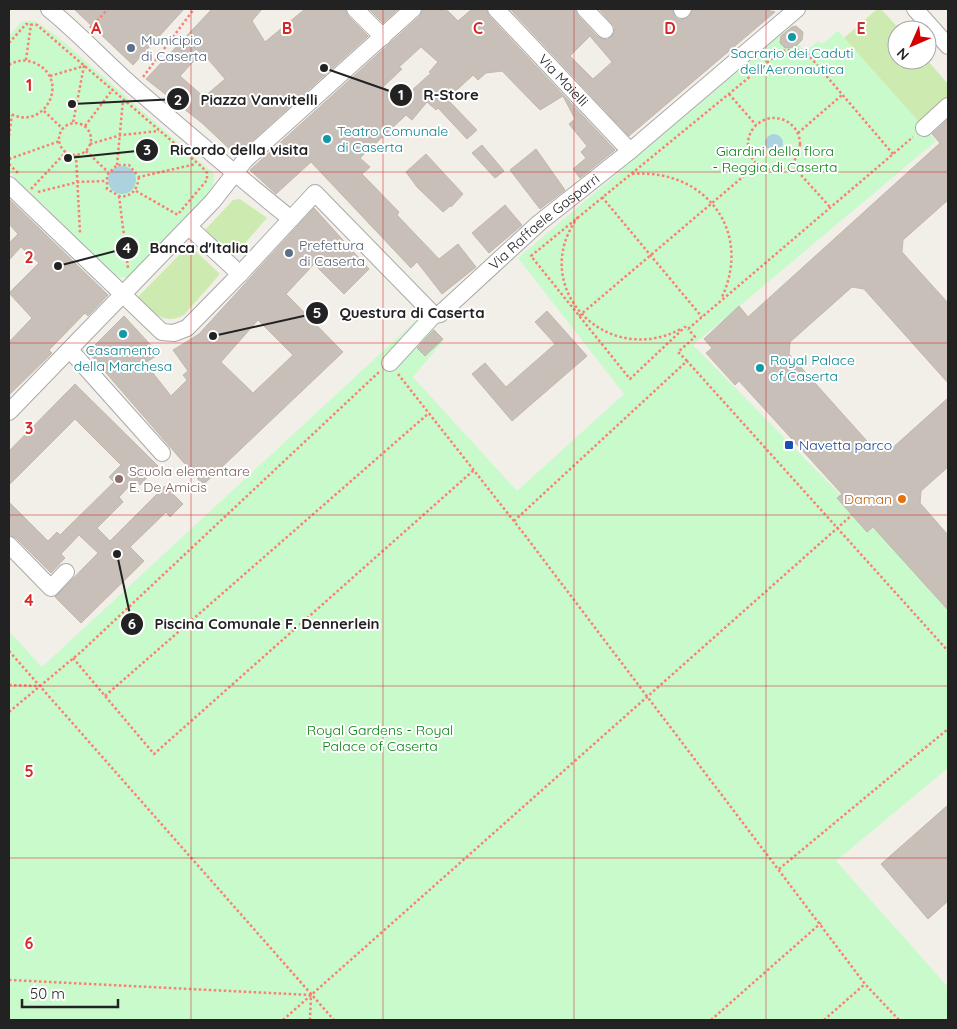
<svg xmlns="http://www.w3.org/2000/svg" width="957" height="1029" font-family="Quicksand,sans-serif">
<rect width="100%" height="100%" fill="#f2efe9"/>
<g fill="#cdebb0">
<polygon points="877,9 881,9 900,30 897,30 897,60 927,60 948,84 948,99 920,124 844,38"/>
<polygon points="240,199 267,218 233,257 204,231 233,200"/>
<path d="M189 245 220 274 184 315C164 326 152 312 137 298Z"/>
</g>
<g fill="#c8facc">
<polygon points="22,21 35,21 57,36 214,174 213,186 206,196 140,269 128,278 116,276 9,172 9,36"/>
<polygon points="796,26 803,32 799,45 806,52 818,41 822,44 838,31 936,141 693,345 948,604 948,768 836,861 948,987 948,1020 9,1020 9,631 42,667 422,315 444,340 413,377 517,491 624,394 518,258 784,32"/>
</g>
<g fill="#aad3df">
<circle cx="774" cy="143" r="9"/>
<circle cx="122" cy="180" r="14"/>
</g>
<g fill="#c7bfb8" stroke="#c4b6ab" fill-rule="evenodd">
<polygon points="74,9 184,9 133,65"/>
<path d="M212 9H262L252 21 265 42 305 9H345L348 16 368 36 236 155 202 123 146 79ZM202 52 225 79 204 97 180 76Z"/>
<polygon points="369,9 398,9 383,23"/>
<path d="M423 9 448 11 458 21 472 9H486L489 16 615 150 580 178 573 169 586 158 581 152 587 146 569 124 575 119 563 96 540 110 502 71 486 73 478 80 473 75 447 99 477 130 467 139 438 108 436 110 427 102 412 120 406 115 360 158 370 167 362 174 399 212 397 215 439 259 458 244 476 267 442 294 417 262 411 268 311 162 276 194 250 170 420 16ZM421 47 438 62 429 72 431 73 400 101 383 87 402 69 399 67Z"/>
<path d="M510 9H575L578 16 598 37 607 40 614 33 615 27 599 9H672L675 17 680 20 689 17 693 9H762L775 12 629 136ZM590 36 612 62 593 79 570 56Z"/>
<polygon points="796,26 803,32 802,40 795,47 785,48 780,43 781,36 792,27"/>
<polygon points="948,119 948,200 903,240 902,252 948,303 948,383 864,289 852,287 790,342 789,354 875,450 889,451 948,398 948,467 921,491 920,503 948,535 948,610 873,527 867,532 837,498 842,494 739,381 735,385 706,353 712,348 704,339 739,306 748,317 940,143 932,134"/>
<polygon points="482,145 504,171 495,178 472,153"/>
<polygon points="536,149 565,190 540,209 510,170"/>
<polygon points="426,154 463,194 451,207 450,206 443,212 417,187 406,172"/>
<polygon points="9,199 108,295 88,316 85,313 49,350 52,353 9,395 9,342 32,318 9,293 39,263 21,247 9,260 9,243 18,234 9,224"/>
<polygon points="505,205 522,225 489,253 472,233"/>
<path d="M314 208 369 269 344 294 314 264 286 294 343 352 203 485 88 352 124 316 159 354 145 363 171 396 187 380 183 375 188 371 173 350 199 334ZM258 320 293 355 253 393 221 362Z"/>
<polygon points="547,311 587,356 512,421 472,374 485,363 506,387 555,344 535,322"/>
<polygon points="434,330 443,339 425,356 417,348"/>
<polygon points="75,384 158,466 140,485 135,480 119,497 123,502 97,528 110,541 165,486 183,504 170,517 166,512 130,547 144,561 81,623 55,597 98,553 79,535 61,554 65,558 51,573 16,538 9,535 9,502 48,541 57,532 60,535 114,482 109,477 121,465 75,419 9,485 9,451"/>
<polygon points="948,805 948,901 928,919 881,864"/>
</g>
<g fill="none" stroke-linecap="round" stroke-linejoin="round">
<g stroke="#a9a9a9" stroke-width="18">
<g id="minor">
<path d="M49 9C80 34 106 63 136 89 187 133 239 177 291 219"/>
<polyline points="355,9 383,37"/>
<path id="s1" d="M496 9 630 151"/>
<polyline points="585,9 605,30"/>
<polyline points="915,9 948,46"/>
<polyline points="682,10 683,9"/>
<polyline points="924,128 948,106"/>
<path id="s2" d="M9 185 162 332 174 333 187 328 240 274 315 193 434 315 440 314 539 223 630 151 797 9"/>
<polyline points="189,227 240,274"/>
<polyline points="70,350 162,453"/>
<polyline points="390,363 434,315"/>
<polyline points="9,412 213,201 245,160 413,9"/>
<polyline points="9,545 51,588 66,572"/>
</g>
</g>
<g stroke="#fa8072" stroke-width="2.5" stroke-dasharray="2.5 2.5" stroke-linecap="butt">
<polyline points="90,28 108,9"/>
<polyline points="9,43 26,24 37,25 202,167 207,173 207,180 179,213"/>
<polyline points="26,60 31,24"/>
<path d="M9 65C17 60 26 59 35 63 72 80 44 133 9 113"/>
<polyline points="50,76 84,66 73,123"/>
<polyline points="143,77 194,9"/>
<polyline points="729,94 756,125"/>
<polyline points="44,111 63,129"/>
<circle cx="774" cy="144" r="26"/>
<circle cx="75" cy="139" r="16"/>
<polyline points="85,126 113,89"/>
<polyline points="798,133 842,95"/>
<polyline points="9,136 12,115"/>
<polyline points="90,144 121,135 159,131"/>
<polyline points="86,151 108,172"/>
<path d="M893 154 806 52C797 49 789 49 780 52L531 256 630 379 685 327 688 329 913 137"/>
<polyline points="76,155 80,233"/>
<polyline points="9,159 60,141"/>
<polyline points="9,164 18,173"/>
<polyline points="791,164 830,207"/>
<polyline points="117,165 123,100"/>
<path d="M632 174C704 168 753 230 722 297"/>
<path d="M139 177C137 190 133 195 121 197L107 189V175L117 165H129L139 177 196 164"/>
<polyline points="31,189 66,152"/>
<polyline points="136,191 178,215"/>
<polyline points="38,192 78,182 105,181"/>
<polyline points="119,196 128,268"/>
<polyline points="602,197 702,317"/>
<path d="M578 217C527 286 605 369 681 329"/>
<polyline points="579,316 758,164"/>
<polyline points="687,361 678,352 695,337 688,329"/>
<polyline points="398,374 524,534 865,984 899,1020"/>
<polyline points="514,521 687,361 948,651"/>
<polyline points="9,651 334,1020"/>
<polyline points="73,658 154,754 474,470"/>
<polyline points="9,685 38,686"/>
<polyline points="105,696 429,413"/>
<polyline points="9,712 82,651 379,372"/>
<polyline points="779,869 948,729"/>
<polyline points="9,980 311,995 310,1020"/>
<polyline points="283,1020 852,515"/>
<polyline points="711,1020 821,923"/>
<polyline points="824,1020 865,984"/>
</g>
<use href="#minor" stroke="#fff" stroke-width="16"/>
</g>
<path fill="none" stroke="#d62828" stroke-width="1" stroke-opacity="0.55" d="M191 9V1020M383 9V1020M574 9V1020M766 9V1020M9 172H948M9 343H948M9 515H948M9 686H948M9 858H948"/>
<g fill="#0f9aa8" stroke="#fff" stroke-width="2">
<circle cx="792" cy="37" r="5"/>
<circle cx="327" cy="139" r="5"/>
<circle cx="123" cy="334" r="5"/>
<circle cx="760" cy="368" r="5"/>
</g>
<g fill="#5c6f8a" stroke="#fff" stroke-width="2">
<circle cx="131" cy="48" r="5"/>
<circle cx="289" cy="253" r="5"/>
</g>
<rect fill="#1a4fb4" stroke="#fff" stroke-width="2" x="784" y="440" width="10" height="10" rx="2.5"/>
<circle fill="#8d6e63" stroke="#fff" stroke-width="2" cx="119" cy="479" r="5"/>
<circle fill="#e8710a" stroke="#fff" stroke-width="2" cx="902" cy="499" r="5"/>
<g text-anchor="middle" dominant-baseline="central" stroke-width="4" stroke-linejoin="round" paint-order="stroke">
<g font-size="14" fill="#4e5e75" stroke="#fff" text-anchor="start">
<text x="141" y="40">Municipio<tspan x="141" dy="16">di Caserta</tspan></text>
<text x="299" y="245">Prefettura<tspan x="299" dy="16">di Caserta</tspan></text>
</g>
<g font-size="14" fill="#0d838f" stroke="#fff">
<text x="792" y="53">Sacrario dei Caduti<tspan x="792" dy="16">dell'Aeronautica</tspan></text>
<text x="337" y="131" text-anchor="start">Teatro Comunale<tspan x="337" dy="16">di Caserta</tspan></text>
<text x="123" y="350">Casamento<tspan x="123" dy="16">della Marchesa</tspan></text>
<text x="770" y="360" text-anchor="start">Royal Palace<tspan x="770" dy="16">of Caserta</tspan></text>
</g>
<g font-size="14" fill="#222" stroke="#fff">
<text stroke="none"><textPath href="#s1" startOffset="98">Via Maielli</textPath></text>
<text stroke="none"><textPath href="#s2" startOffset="740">Via Raffaele Gasparri</textPath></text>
</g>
<g font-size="14" fill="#0c8416" stroke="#fff">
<text x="775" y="151">Giardini della flora<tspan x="775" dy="16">- Reggia di Caserta</tspan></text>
<text x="380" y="730">Royal Gardens - Royal<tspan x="380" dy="16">Palace of Caserta</tspan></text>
</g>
<g font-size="14" fill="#164399" stroke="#fff" text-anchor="start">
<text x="799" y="445">Navetta parco</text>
</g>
<g font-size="14" fill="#785e54" stroke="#fff" text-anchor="start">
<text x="129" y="471">Scuola elementare<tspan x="129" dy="16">E. De Amicis</tspan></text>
</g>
<g font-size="14" fill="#c56008" stroke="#fff" text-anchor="end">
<text x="892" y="499">Daman</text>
</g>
</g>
<g font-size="16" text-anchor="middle" font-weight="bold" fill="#d62828" stroke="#fff" stroke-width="4" stroke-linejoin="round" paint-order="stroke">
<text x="96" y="34">A</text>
<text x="287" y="34">B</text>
<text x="478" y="34">C</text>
<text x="670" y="34">D</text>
<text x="861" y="34">E</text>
<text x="29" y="91">1</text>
<text x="29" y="263">2</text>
<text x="29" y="434">3</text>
<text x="29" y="606">4</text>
<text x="29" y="777">5</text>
<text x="29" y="949">6</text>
</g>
<path fill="none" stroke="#222" stroke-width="2" d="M324 68L401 95M72 104L178 99M68 158L147 150M58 266L127 248M213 336L317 313M117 554L132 624"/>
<g fill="#222" stroke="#fff" stroke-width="2">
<circle cx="324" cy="68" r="5"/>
<circle cx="72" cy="104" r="5"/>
<circle cx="68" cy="158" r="5"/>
<circle cx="58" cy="266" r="5"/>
<circle cx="213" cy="336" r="5"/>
<circle cx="117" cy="554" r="5"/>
<circle cx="401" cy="95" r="12"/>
<circle cx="178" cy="99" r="12"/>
<circle cx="147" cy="150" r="12"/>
<circle cx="127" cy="248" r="12"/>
<circle cx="317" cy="313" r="12"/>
<circle cx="132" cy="624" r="12"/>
</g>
<g font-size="15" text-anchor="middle" font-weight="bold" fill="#fff">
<text x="401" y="100">1</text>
<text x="178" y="105">2</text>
<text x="147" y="155">3</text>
<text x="127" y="253">4</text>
<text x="317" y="318">5</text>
<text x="132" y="629">6</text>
</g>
<g font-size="15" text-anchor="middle" font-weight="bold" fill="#222" stroke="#fff" stroke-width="4" stroke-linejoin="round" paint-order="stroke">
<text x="451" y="100">R-Store</text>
<text x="259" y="105">Piazza Vanvitelli</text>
<text x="239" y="155">Ricordo della visita</text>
<text x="199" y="253">Banca d'Italia</text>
<text x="412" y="318">Questura di Caserta</text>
<text x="267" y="629">Piscina Comunale F. Dennerlein</text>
</g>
<rect width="957" height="1029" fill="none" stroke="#222222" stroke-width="20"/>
<g transform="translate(912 45) rotate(225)"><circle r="24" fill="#ffffff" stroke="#a7a7a7"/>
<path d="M0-4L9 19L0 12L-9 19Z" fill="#d40000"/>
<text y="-8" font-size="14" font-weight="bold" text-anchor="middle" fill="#222222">N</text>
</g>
<path d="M22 999v8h96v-8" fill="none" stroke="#222222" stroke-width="2.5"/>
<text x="30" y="999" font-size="15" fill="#222222" stroke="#ffffff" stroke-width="4" paint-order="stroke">50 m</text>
</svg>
